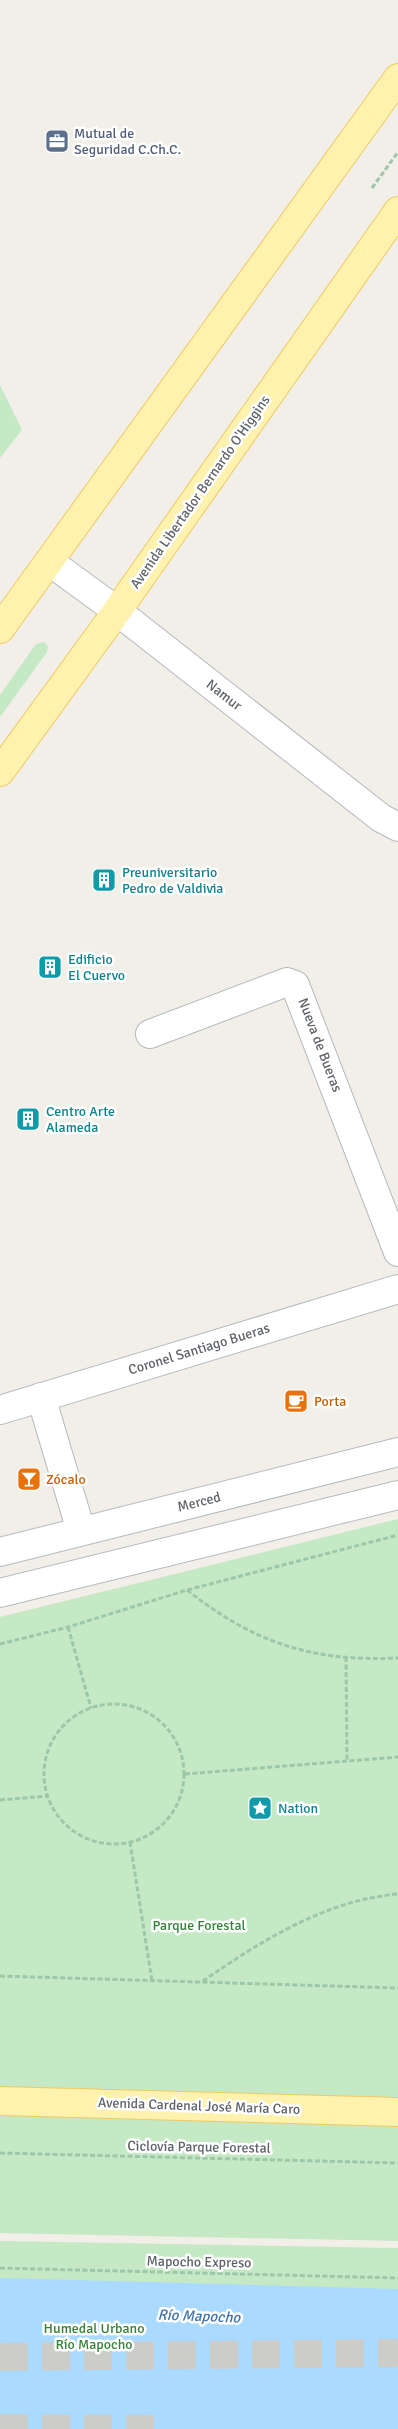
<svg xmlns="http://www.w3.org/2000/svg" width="398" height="2429" font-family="Signika,sans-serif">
<rect width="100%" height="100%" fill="#f1efe8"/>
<g fill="#c5e8c5">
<polygon points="0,385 22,430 0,458"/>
<polygon points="44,642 48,646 47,652 0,717 0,695 36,644"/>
<polygon points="398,1519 398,2241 0,2233 0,1617"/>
<polygon points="0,2241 398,2248 398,2429 0,2429"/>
</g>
<polygon fill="#aadaff" points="0,2278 398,2289 398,2429 0,2429"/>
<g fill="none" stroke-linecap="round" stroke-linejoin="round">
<g stroke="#ccccc8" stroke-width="28" stroke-dasharray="28 14" stroke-linecap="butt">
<polyline points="0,2357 398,2353"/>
<polyline points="0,2428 158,2429"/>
</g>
<g stroke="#b5b8bc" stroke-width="30">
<g id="street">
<polyline points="50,562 117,611 381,818 398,827"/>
<polyline points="150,1034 287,982 295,985 398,1252"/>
<polyline points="41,1397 81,1531"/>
<polyline points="0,1410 398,1289"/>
</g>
</g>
<g stroke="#b6babf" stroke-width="30">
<g id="secondary">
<polyline points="0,1552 398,1452"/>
<polyline points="0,1593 398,1495"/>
</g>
</g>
<g stroke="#f2c960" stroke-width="30">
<g id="primary">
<polyline points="0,629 398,78"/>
<polyline points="0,772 117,611 398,211"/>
<polyline points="0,2101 398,2112"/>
</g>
</g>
<g stroke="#9cc7a9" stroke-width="3" stroke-dasharray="5 2.5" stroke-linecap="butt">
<polyline points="372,188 398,152"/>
<path d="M187 1590C254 1643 312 1662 398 1658"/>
<polyline points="68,1627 91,1708"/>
<polyline points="0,1644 68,1627 187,1590 398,1535"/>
<polyline points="346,1657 347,1761"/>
<circle cx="114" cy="1774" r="70"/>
<polyline points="185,1774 398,1757"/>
<polyline points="0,1800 48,1796"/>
<polyline points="130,1842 152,1981"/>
<polyline points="0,1976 398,1988"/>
<path d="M203 1981C261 1941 326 1900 398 1894"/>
<polyline points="0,2153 398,2163"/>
<polyline points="0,2268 398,2278"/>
</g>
<use href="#street" stroke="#fff" stroke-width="28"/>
<use href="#secondary" stroke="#fff" stroke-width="28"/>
<use href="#primary" stroke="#fff2af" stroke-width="28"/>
</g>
<defs>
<g id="office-square" transform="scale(1.25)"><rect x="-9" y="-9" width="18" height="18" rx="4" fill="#5c6f8a" stroke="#fff"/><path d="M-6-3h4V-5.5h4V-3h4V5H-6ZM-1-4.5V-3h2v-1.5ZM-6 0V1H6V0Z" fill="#fff"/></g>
<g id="building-square" transform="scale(1.25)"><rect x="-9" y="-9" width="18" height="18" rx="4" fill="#0f9aa8" stroke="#fff"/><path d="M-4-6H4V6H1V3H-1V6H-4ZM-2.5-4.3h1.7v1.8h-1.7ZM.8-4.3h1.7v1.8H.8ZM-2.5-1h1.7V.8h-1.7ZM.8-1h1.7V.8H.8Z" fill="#fff"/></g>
<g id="cafe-square" transform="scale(1.25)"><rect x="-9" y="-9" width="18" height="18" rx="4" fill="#e8710a" stroke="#fff"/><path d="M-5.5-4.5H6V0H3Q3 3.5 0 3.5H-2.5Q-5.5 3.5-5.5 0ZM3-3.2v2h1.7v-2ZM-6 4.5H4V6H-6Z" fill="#fff"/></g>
<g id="bar-square" transform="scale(1.25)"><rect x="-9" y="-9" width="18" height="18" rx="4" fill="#e8710a" stroke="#fff"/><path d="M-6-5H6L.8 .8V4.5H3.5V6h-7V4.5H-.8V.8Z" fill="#fff"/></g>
<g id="sight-square" transform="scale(1.25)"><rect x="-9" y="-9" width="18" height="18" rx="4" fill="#0f9aa8" stroke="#fff"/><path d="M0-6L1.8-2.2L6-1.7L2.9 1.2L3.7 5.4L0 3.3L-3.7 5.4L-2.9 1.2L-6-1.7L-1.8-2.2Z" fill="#fff"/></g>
</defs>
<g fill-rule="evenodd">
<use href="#office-square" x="57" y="141"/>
<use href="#building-square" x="104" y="880"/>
<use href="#building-square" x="50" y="967"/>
<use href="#building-square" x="28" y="1119"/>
<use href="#cafe-square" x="296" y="1401"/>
<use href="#bar-square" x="29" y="1479"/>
<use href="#sight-square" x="260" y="1808"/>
</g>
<g text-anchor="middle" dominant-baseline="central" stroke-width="5" stroke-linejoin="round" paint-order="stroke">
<g font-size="14" fill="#4e5e75" stroke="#fff" text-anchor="start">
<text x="74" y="133">Mutual de<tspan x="74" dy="16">Seguridad C.Ch.C.</tspan></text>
</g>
<g font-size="14" fill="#5f6368" stroke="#fff">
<text transform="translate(200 492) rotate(-55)">Avenida Libertador Bernardo O'Higgins</text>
<text transform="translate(224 695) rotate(38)">Namur</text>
<text transform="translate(320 1045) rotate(69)">Nueva de Bueras</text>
<text transform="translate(199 1349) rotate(-17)">Coronel Santiago Bueras</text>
<text transform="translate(199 1502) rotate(-14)">Merced</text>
<text transform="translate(199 2106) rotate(2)">Avenida Cardenal José María Caro</text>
<text transform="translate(199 2147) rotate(1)">Ciclovía Parque Forestal</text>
<text transform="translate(199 2262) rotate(1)">Mapocho Expreso</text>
</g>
<g font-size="14" fill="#0d838f" stroke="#fff" text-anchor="start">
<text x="122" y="872">Preuniversitario<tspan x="122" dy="16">Pedro de Valdivia</tspan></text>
<text x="68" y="959">Edificio<tspan x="68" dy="16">El Cuervo</tspan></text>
<text x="46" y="1111">Centro Arte<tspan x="46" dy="16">Alameda</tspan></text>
<text x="278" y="1808">Nation</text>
</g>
<g font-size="14" fill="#c56008" stroke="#fff" text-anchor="start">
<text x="314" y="1401">Porta</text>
<text x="46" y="1479">Zócalo</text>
</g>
<g font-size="14" fill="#348238" stroke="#fff">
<text x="199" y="1925">Parque Forestal</text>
<text x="94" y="2328">Humedal Urbano<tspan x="94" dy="16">Río Mapocho</tspan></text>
</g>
<g font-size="15" font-style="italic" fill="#4174aa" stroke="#fff">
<text transform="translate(199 2316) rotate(2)">Río Mapocho</text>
</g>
</g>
</svg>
